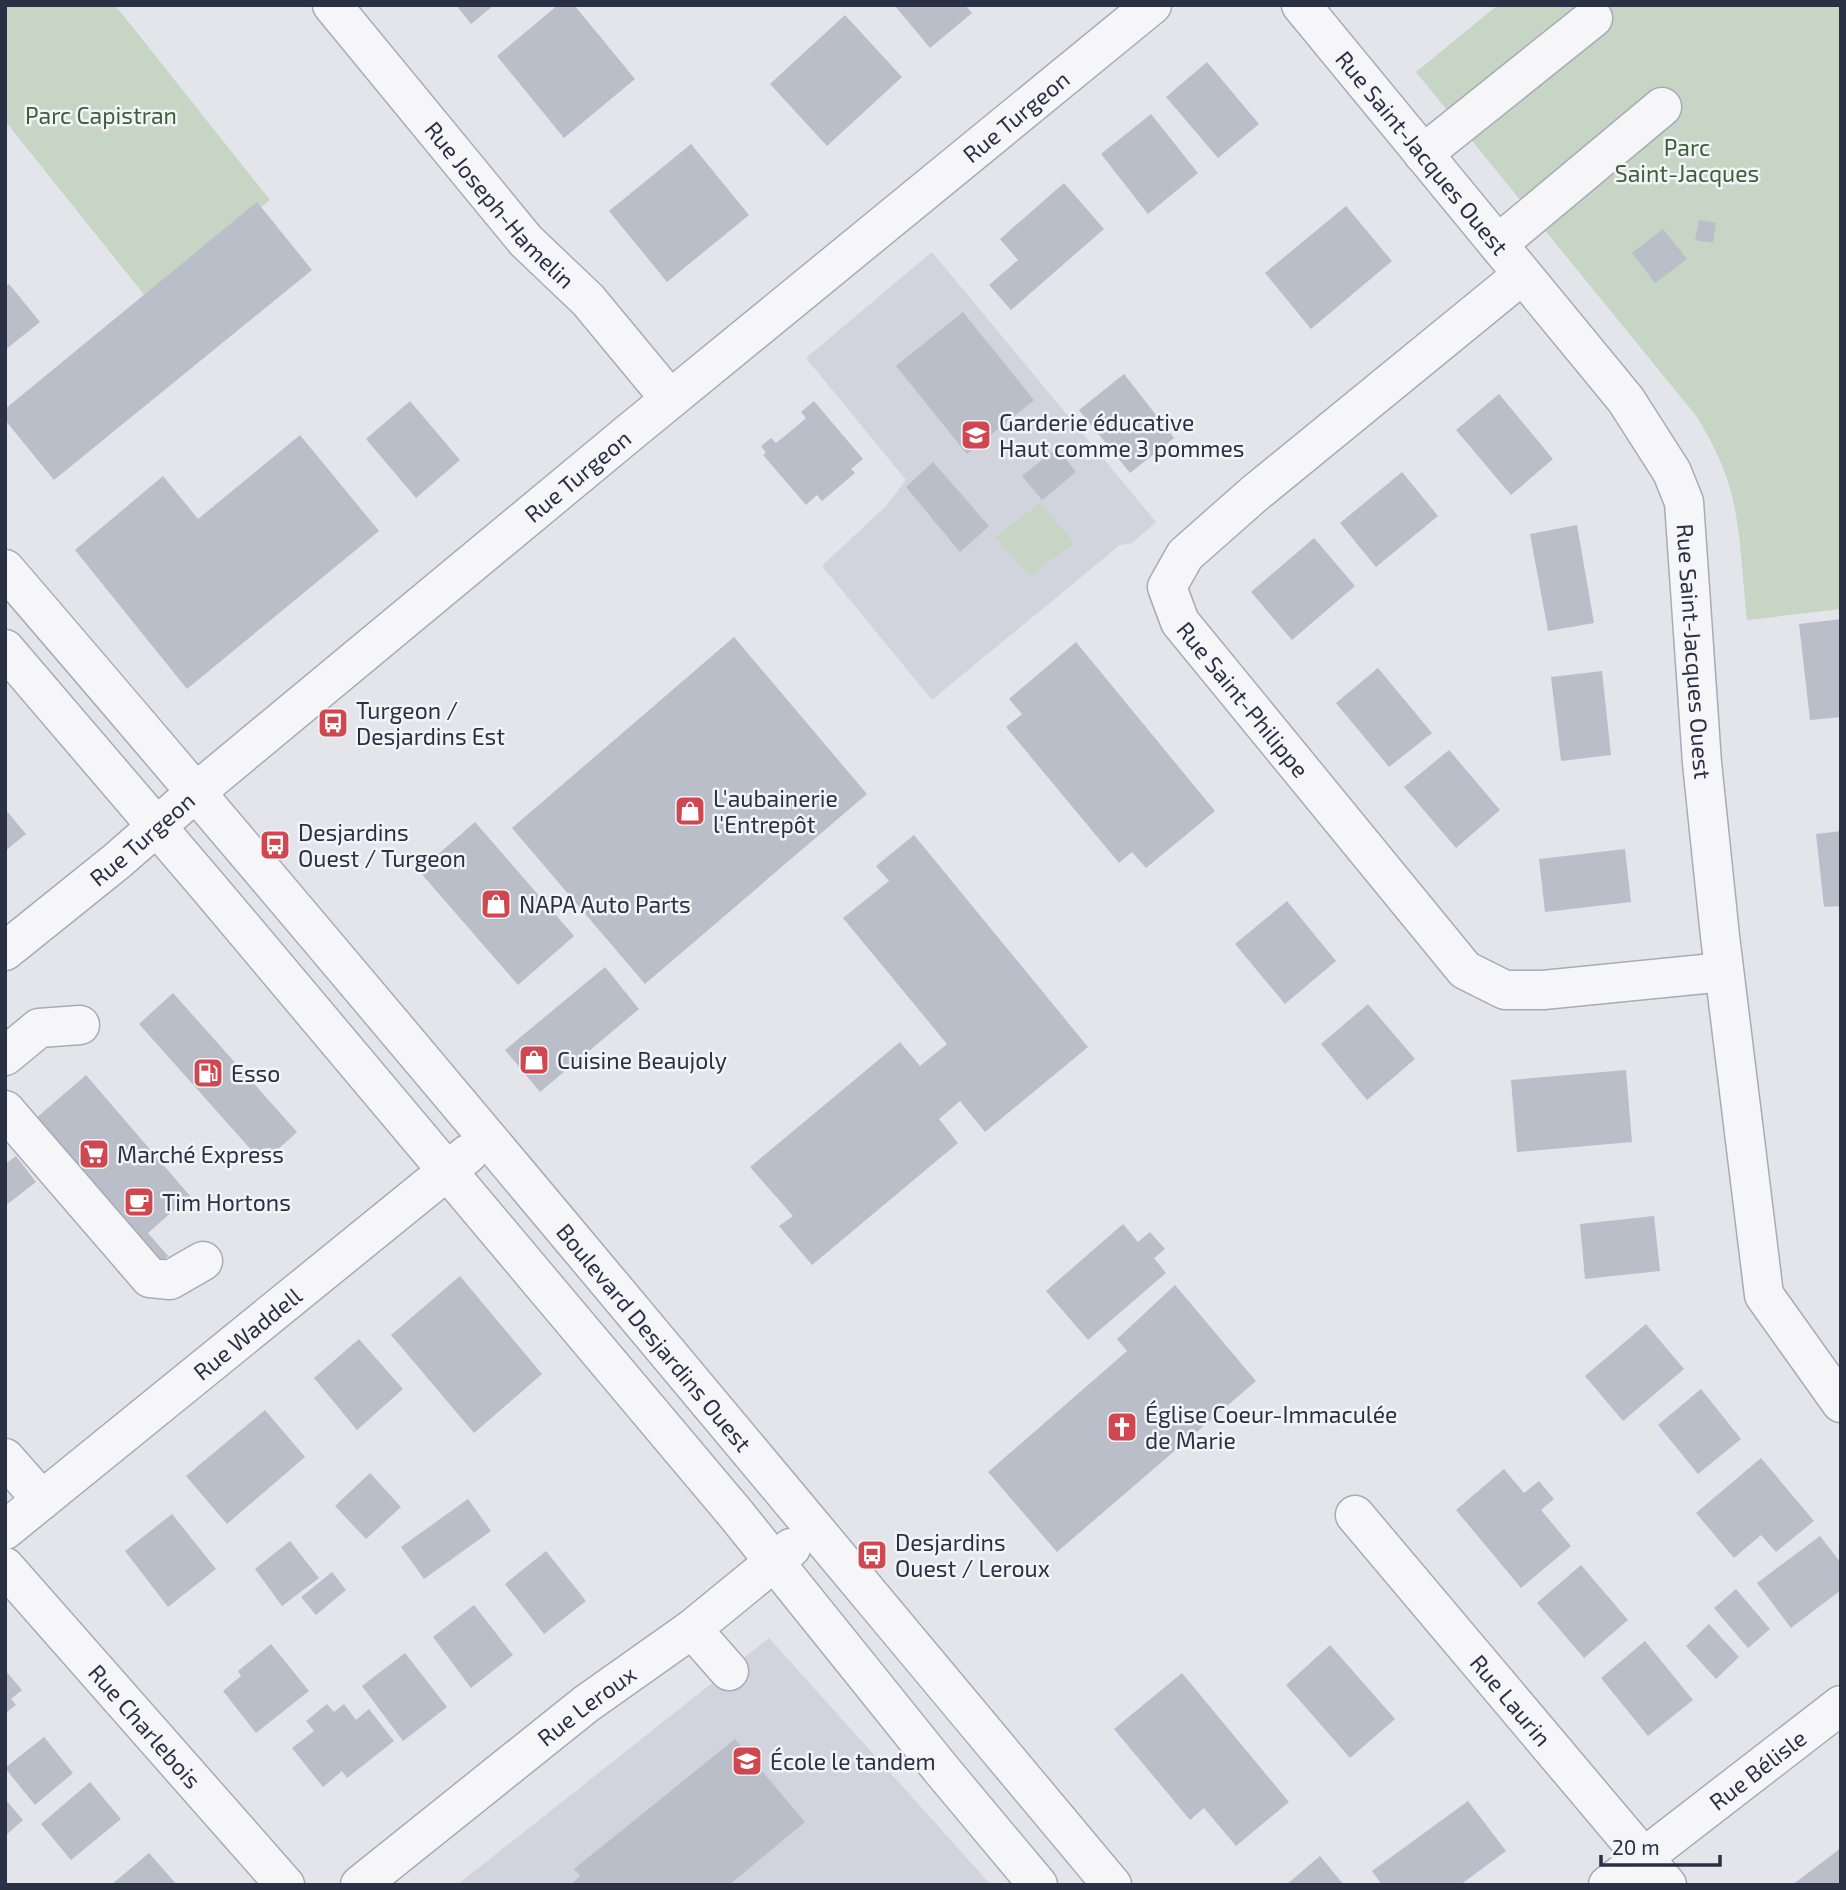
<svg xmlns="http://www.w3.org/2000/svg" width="1846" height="1890" font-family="'Exo 2',sans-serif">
<rect width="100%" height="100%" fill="#e3e5eb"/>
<g fill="#d1d4dd">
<polygon points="932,252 1156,522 1132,543 1120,545 932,700 822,566 886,506 906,480 806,358"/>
<polygon points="769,1638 991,1885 457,1885"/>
</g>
<g fill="#c6d5c4">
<polygon points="5,5 115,5 270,200 146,297 5,121"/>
<path d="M1498 5H1841V609L1747 620C1741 570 1742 513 1722 465 1715 448 1706 432 1697 417L1416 72Z"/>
<polygon points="1040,503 1074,543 1029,576 995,537"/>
</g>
<g fill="#babec9">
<polygon points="456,5 494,5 471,24"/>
<polygon points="558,5 574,5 635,79 564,138 497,56"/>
<polygon points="898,5 965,5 972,13 930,48 896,7"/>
<polygon points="845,15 902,77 827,146 770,84"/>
<polygon points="1207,62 1259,124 1218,158 1166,97"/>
<polygon points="1151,114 1198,173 1148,214 1101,154"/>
<polygon points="691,144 749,215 667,282 609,211"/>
<polygon points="1064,183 1104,229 1011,310 989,285 1018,260 1000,239"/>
<polygon points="257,202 312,270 54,480 5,420 5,409"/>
<polygon points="1346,206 1392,261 1311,329 1265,273"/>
<polygon points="1699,220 1716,223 1713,243 1695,240"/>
<polygon points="1663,229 1687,259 1655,283 1632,253"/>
<polygon points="9,284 40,322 5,350 5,287"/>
<polygon points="963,312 1034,400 967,454 896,366"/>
<polygon points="1124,374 1174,438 1130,473 1079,410"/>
<polygon points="1499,394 1553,459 1511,495 1456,430"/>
<polygon points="410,401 460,460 416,498 366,439"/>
<polygon points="814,401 863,459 851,469 855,473 822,501 817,495 806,505 763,455 766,453 761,446 771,438 776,443 797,426 806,418 801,412"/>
<polygon points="300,435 379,531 187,689 75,550 163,476 198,519"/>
<polygon points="1057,448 1076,472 1042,500 1022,476"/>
<polygon points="933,462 989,526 960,552 906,487"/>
<polygon points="1402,472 1438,516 1376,567 1340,523"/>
<polygon points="1577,525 1594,623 1548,631 1530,534"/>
<polygon points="1314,538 1355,586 1292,640 1251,592"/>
<polygon points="1841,619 1841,717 1810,720 1799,624"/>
<polygon points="734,637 867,794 645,984 512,828"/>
<polygon points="1076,642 1215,811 1146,868 1132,852 1119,863 1006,727 1022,714 1009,699"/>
<polygon points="1378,668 1432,733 1389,767 1336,703"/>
<polygon points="1602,671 1611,755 1561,761 1551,677"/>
<polygon points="1449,750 1500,810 1456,848 1404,787"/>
<polygon points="5,809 26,834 5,851"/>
<polygon points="475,822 574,936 518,985 419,871"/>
<polygon points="1841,831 1841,906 1824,907 1816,834"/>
<polygon points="914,835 1088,1047 985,1132 960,1101 939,1119 958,1143 812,1265 779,1226 793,1216 750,1167 900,1042 920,1066 947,1044 843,918 889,881 876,866"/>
<polygon points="1625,849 1631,902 1545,912 1539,859"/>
<polygon points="1287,901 1336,961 1285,1004 1235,944"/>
<polygon points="605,967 639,1009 540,1092 505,1050"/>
<polygon points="173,993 297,1132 263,1163 139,1024"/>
<polygon points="1368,1004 1415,1059 1367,1100 1321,1044"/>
<polygon points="1626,1070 1632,1142 1517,1152 1511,1080"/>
<polygon points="86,1075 190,1196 148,1233 168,1256 151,1270 27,1126"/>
<polygon points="16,1156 36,1182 5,1206 5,1164"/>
<polygon points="1654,1216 1660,1271 1585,1279 1580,1224"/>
<polygon points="1123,1224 1138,1242 1150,1232 1165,1249 1154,1258 1166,1273 1088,1340 1046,1291"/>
<polygon points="460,1276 542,1374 474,1433 391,1335"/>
<polygon points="1175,1285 1256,1381 1057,1552 988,1472 1127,1351 1117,1339"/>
<polygon points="1646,1324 1684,1369 1623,1421 1585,1376"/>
<polygon points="359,1339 403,1389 357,1430 314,1378"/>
<polygon points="1701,1389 1741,1439 1698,1474 1658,1425"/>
<polygon points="265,1410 305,1457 227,1524 186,1476"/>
<polygon points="1761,1458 1814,1521 1776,1552 1761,1535 1734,1558 1696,1513"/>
<polygon points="1504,1469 1524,1493 1539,1481 1554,1499 1541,1510 1571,1546 1521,1588 1456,1510"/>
<polygon points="370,1473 401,1507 366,1539 335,1506"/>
<polygon points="468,1499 491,1531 424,1579 401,1547"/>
<polygon points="172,1514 216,1569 168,1607 125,1551"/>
<polygon points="1820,1536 1841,1563 1841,1590 1791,1628 1757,1583"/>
<polygon points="290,1541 319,1578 282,1606 255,1569"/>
<polygon points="546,1551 586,1601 544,1634 505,1584"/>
<polygon points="1581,1565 1628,1620 1584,1658 1537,1603"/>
<polygon points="332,1572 346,1590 316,1615 301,1597"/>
<polygon points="1736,1589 1770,1629 1748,1648 1714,1608"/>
<polygon points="474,1605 513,1655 471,1688 433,1637"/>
<polygon points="1709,1624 1739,1657 1716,1679 1686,1646"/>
<polygon points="1645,1641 1693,1700 1648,1736 1601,1678"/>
<polygon points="271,1644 309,1691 256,1733 223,1691 241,1676 238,1671"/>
<polygon points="1330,1645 1395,1719 1350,1758 1286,1685"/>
<polygon points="405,1653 447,1707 403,1741 362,1686"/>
<polygon points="5,1670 22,1690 11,1699 16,1705 5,1714"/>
<polygon points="1182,1673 1289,1802 1236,1846 1204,1808 1190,1820 1114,1729"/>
<polygon points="327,1704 334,1712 344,1704 356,1720 369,1709 394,1741 347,1778 342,1771 323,1787 292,1748 314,1731 306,1721"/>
<polygon points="44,1737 73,1773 35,1805 5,1768"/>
<polygon points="735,1739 805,1822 729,1885 570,1885 580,1876 574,1869"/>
<polygon points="90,1782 121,1819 71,1860 41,1824"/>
<polygon points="5,1799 23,1820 5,1836"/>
<polygon points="1468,1801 1506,1851 1460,1885 1382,1885 1372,1871"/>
<polygon points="1841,1848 1841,1885 1792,1885"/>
<polygon points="149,1853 177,1885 111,1885"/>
<polygon points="1320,1856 1344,1885 1286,1885"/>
</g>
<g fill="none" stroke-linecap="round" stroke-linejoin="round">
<g stroke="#a8abb6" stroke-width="41">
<g id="minor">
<path id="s1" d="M332 5 526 241 588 300 670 399"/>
<path id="s2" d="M1301 5 1626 400 1672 472 1684 502 1702 763 1720 936 1764 1295 1841 1403"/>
<polyline points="1423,154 1593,18"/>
<polyline points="1498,244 1662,107"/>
<path id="s3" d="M1522 275 1254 494 1185 555 1167 587 1180 622 1465 970 1505 990H1543L1724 972"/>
<path id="s4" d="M5 569C379 1004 744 1445 1112 1885"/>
<polyline points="5,649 211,890 735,1513 941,1769 1038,1885"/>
<path id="s5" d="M5 951 117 861 196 792 629 433 1152 5"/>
<polyline points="5,1056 39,1028 80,1025"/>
<polyline points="5,1110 150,1278 170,1280 203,1261"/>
<polyline points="5,1458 42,1500"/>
<path id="s6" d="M1355 1515 1667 1885"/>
<path id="s7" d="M5 1530 468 1154"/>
<path id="s8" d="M5 1567 285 1885"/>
<polyline points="692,1629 729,1671"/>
<path id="s9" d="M360 1885 586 1704 692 1629 791 1548"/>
<path id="s10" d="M1608 1885 1841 1705"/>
</g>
</g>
<use href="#minor" stroke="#f6f6f9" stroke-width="38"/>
</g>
<defs>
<g id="school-square" transform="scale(1.575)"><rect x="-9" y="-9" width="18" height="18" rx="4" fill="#d0474f" stroke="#f2f4f8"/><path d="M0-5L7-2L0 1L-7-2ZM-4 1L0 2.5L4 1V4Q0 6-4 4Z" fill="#fff"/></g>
<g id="bus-square" transform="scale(1.575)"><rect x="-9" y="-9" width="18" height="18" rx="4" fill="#d0474f" stroke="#f2f4f8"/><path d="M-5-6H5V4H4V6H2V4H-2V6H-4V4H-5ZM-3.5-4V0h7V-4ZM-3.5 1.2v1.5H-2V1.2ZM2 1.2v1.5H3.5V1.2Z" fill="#fff"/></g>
<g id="shop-square" transform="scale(1.575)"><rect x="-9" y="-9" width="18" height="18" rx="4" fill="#d0474f" stroke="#f2f4f8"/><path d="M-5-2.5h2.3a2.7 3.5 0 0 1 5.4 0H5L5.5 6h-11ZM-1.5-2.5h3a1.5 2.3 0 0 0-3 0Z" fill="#fff"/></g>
<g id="fuel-square" transform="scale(1.575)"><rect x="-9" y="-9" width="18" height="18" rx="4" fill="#d0474f" stroke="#f2f4f8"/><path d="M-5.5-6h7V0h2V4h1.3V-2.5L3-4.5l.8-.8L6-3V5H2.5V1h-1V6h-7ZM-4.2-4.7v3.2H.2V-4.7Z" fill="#fff"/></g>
<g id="supermarket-square" transform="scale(1.575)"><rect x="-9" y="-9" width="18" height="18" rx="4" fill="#d0474f" stroke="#f2f4f8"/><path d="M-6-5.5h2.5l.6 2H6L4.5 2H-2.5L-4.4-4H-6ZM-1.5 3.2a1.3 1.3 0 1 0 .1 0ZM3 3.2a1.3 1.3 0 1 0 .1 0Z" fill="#fff"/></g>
<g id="cafe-square" transform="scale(1.575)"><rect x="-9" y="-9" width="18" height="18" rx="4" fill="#d0474f" stroke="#f2f4f8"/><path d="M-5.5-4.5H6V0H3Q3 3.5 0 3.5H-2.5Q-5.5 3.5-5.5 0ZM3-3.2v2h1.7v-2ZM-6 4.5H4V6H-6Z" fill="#fff"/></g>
<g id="church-square" transform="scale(1.575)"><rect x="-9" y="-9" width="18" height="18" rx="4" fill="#d0474f" stroke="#f2f4f8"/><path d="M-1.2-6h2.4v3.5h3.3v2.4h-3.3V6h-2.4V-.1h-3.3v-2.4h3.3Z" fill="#fff"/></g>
</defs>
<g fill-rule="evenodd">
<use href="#school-square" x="976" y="435"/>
<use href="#bus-square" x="333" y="723"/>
<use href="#shop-square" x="690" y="811"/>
<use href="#bus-square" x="275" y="845"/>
<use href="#shop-square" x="496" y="904"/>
<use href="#shop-square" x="534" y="1060"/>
<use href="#fuel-square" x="208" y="1073"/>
<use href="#supermarket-square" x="94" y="1154"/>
<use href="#cafe-square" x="139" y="1202"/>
<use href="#church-square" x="1122" y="1427"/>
<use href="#bus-square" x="872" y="1555"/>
<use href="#school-square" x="747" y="1761"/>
</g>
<g text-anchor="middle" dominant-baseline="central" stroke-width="5" stroke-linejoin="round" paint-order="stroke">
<g font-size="23" fill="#3b5f37" stroke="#f2f4f8">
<text x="101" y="115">Parc Capistran</text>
<text x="1687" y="147">Parc<tspan x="1687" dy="26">Saint-Jacques</tspan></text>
</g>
<g font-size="23" fill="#2a3144" stroke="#f2f4f8">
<text stroke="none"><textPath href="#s5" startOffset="1311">Rue Turgeon</textPath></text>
<text stroke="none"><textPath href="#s2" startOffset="191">Rue Saint-Jacques Ouest</textPath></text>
<text stroke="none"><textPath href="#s1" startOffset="261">Rue Joseph-Hamelin</textPath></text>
<text stroke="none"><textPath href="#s5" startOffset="744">Rue Turgeon</textPath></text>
<text stroke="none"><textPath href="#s2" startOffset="779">Rue Saint-Jacques Ouest</textPath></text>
<text stroke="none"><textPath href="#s3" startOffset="612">Rue Saint-Philippe</textPath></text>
<text stroke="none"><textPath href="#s5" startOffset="177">Rue Turgeon</textPath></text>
<text stroke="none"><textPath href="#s7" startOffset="312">Rue Waddell</textPath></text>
<text stroke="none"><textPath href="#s4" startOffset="1006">Boulevard Desjardins Ouest</textPath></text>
<text stroke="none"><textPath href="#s6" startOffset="242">Rue Laurin</textPath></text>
<text stroke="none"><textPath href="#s9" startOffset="289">Rue Leroux</textPath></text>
<text stroke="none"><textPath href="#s8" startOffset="212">Rue Charlebois</textPath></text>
<text stroke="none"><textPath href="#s10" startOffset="189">Rue Bélisle</textPath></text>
</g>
<g font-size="23" fill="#2a3144" stroke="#f2f4f8" text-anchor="start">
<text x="999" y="422">Garderie éducative<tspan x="999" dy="26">Haut comme 3 pommes</tspan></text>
<text x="356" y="710">Turgeon /<tspan x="356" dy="26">Desjardins Est</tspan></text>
<text x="713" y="798">L'aubainerie<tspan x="713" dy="26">l'Entrepôt</tspan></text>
<text x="298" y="832">Desjardins<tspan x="298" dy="26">Ouest / Turgeon</tspan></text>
<text x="519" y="904">NAPA Auto Parts</text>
<text x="557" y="1060">Cuisine Beaujoly</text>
<text x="231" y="1073">Esso</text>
<text x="117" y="1154">Marché Express</text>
<text x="162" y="1202">Tim Hortons</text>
<text x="1145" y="1414">Église Coeur-Immaculée<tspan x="1145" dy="26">de Marie</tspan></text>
<text x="895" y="1542">Desjardins<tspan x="895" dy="26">Ouest / Leroux</tspan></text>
<text x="770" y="1761">École le tandem</text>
</g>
</g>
<rect width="1846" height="1890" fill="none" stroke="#2a3144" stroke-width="14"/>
<path d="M1601 1855v10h119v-10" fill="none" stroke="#2a3144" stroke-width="3.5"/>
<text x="1612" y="1855" font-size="21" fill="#2a3144" stroke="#f2f4f8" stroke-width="5" paint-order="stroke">20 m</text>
</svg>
